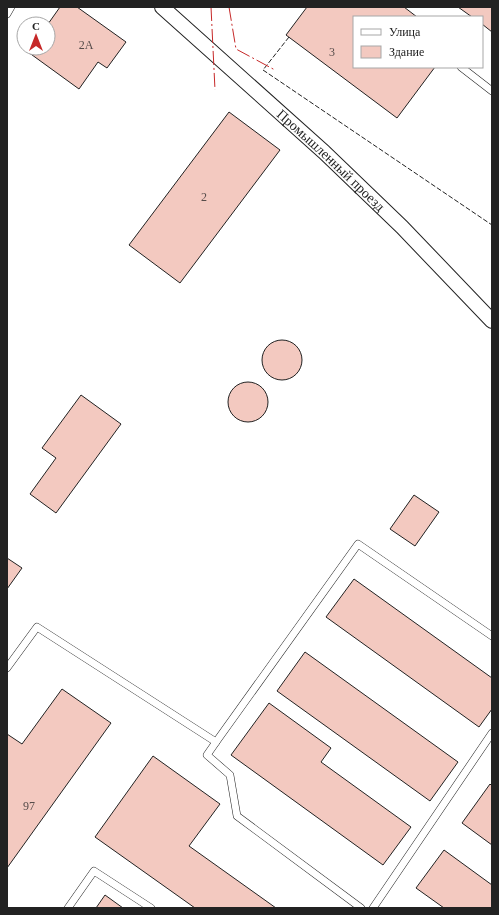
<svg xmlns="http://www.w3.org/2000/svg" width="499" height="915" font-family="Georgia,serif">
<rect width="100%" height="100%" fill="#fff"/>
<g fill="#f3c9c0" stroke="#222">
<polygon points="60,7 77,7 126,42 107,68 98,62 79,89 28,52 31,48 48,48 48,24"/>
<polygon points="307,7 404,7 417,17 354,17 354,67 435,67 397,118 286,35"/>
<polygon points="458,7 492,7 492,32 482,24 482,17 472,17"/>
<polygon points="229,112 280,150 180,283 129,245"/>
<circle cx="282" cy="360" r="20"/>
<circle cx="248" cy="402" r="20"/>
<polygon points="81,395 121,424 56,513 30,494 56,458 42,448"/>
<polygon points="414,495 439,512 415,546 390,529"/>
<polygon points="7,558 22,568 7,589"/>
<polygon points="354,579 492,678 492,709 479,727 326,617"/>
<polygon points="305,652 458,762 430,801 277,691"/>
<polygon points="62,689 111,723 7,868 7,734 22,744"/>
<polygon points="269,703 331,748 321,762 411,827 383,865 231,755"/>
<polygon points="153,756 220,804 189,846 276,908 195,908 95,837"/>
<polygon points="490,784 492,786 492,845 462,823"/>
<polygon points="444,850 492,885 492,908 444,908 416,888"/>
<polygon points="105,895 123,908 96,908"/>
</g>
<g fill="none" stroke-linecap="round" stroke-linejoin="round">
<g stroke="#222" stroke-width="8">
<g id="lane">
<polyline points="7,14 11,7"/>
<polyline points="461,67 492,91"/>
<polyline points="7,668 37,627 216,742 358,544 492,636"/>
<polyline points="216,742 207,755 230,775 237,816 361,908"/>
<polyline points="68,908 94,871 151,908"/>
<polyline points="373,908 492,733"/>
</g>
</g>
<g stroke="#222" stroke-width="16">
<g id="street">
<path id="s1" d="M162 7 324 152 402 227 492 321"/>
</g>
</g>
<use href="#lane" stroke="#fff" stroke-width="7"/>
<use href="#street" stroke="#fff" stroke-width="14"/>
<polyline stroke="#222" stroke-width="1" stroke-dasharray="5 2" stroke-linecap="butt" points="289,37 263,70 492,225"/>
<g stroke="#c62828" stroke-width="1" stroke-dasharray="14 3 2 3" stroke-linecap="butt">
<polyline points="211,7 215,90"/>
<polyline points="229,7 236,49 275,70"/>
</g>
</g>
<g text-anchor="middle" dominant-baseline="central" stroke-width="3" stroke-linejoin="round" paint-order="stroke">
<g font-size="12" fill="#564c4a">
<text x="86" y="45">2А</text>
<text x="332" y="52">3</text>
<text x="204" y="197">2</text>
<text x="29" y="806">97</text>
</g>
<g font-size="14" fill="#222" stroke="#fff">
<text stroke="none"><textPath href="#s1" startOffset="228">Промышленный проезд</textPath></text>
</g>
</g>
<rect width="499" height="915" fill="none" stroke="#222222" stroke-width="16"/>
<rect x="353" y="16" width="130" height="52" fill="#ffffff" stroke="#a7a7a7"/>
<rect x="361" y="29" width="20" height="6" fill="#ffffff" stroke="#a7a7a7"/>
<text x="389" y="36" font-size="12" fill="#222222">Улица</text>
<rect x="361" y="46" width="20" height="12" fill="#f3c9c0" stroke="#a7a7a7"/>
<text x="389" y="56" font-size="12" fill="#222222">Здание</text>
<g transform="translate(36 36)"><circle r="19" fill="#ffffff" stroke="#a7a7a7"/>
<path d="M0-3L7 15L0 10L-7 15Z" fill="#c62828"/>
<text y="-6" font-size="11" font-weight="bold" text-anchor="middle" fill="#222222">С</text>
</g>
</svg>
